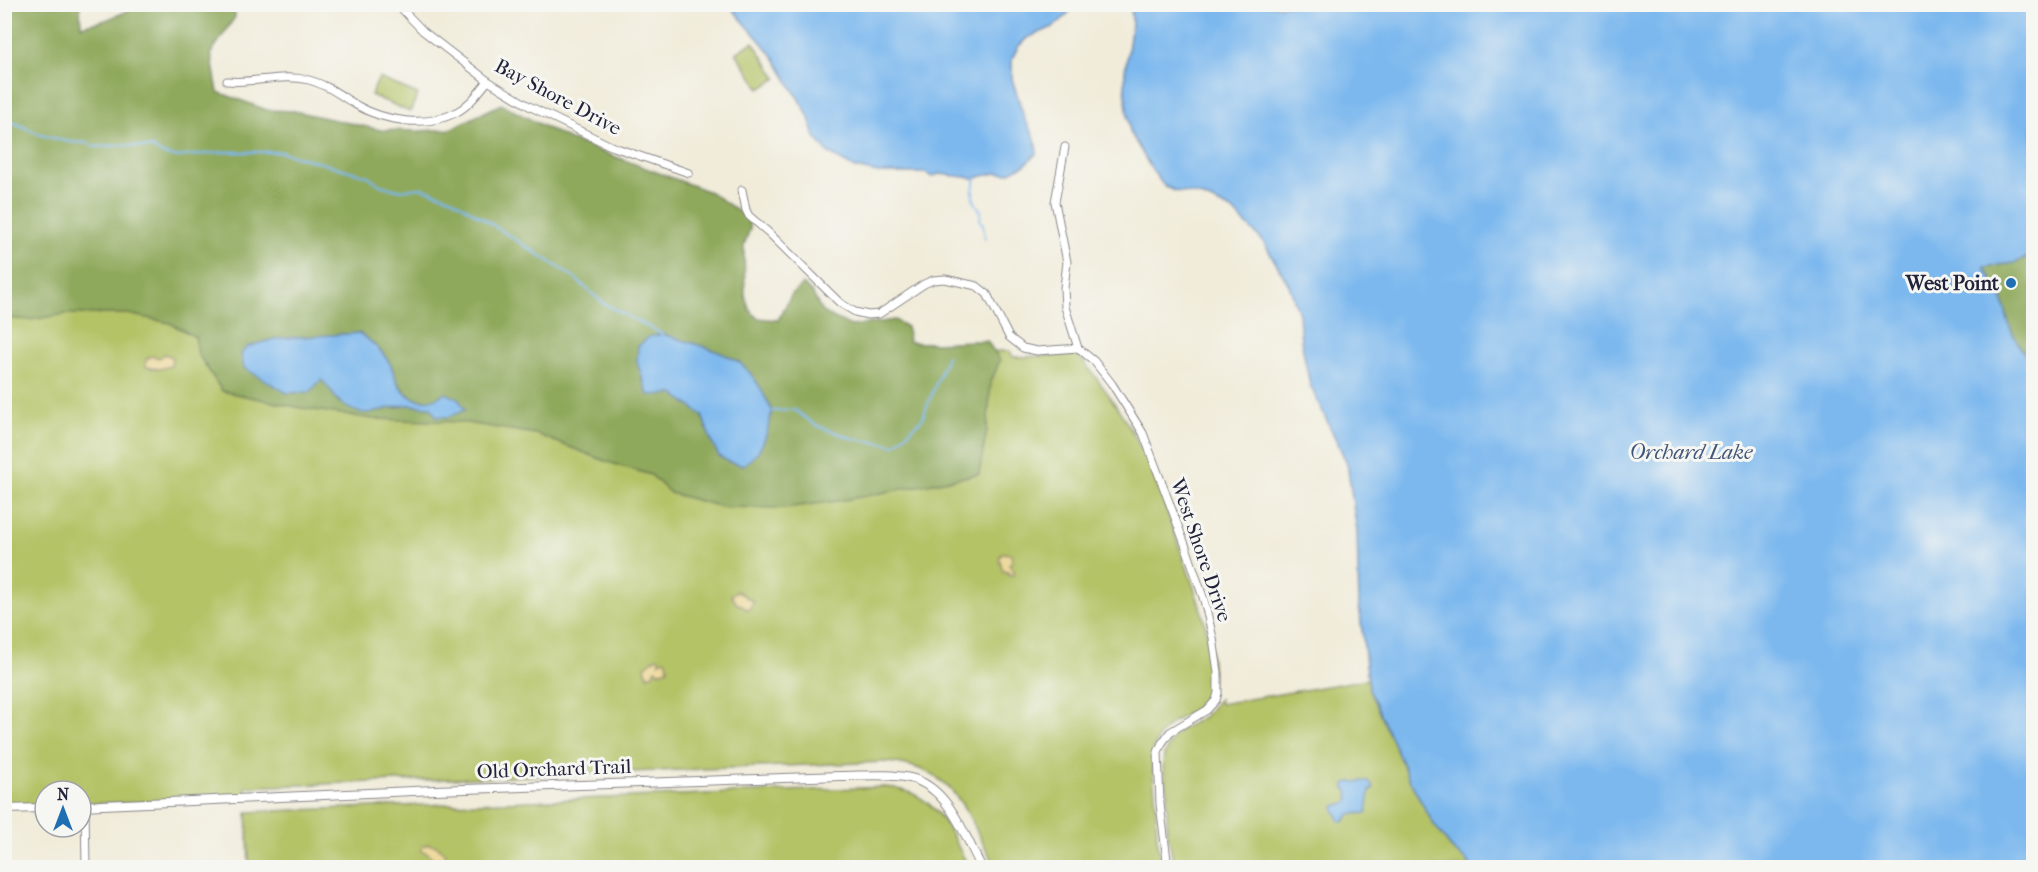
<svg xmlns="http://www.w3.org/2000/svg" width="2038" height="872" font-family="'IM FELL French Canon',serif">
<rect width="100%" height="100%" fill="#f6f6f2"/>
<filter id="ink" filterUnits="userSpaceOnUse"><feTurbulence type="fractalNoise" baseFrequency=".0167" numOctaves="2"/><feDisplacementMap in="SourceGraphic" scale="12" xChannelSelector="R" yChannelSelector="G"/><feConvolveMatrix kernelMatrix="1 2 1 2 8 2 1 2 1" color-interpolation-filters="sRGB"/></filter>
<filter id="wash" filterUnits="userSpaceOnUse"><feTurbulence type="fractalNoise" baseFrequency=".008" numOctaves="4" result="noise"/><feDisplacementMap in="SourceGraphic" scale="24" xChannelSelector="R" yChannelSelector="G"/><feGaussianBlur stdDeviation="1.35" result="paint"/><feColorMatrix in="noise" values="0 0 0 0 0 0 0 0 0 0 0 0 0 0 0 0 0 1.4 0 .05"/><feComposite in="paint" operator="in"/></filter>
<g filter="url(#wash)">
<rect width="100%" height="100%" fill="#f1ecda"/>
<g fill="#b4c366" stroke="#6b7250" stroke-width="1.5">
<polygon points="753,42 777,78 760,89 736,53"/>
<polygon points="379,78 418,94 410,112 371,95"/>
<path d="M5 252 744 355 1010 351 1013 357 1078 355C1099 380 1117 405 1133 433 1153 468 1165 506 1178 543 1191 580 1221 652 1210 689 1204 712 1178 714 1164 730 1146 750 1154 772 1155 795 1157 821 1155 843 1163 867H996C965 815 959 767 886 762L246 787V799L81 804V791H45V805L5 806Z"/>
<polygon points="1368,679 1371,694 1410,781 1433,823 1453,850 1468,861 1472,867 1175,868 1167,833 1167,792 1163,767 1164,755 1173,737 1182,729 1205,716 1219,699 1220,704"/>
<path d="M885 787C937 791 947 828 969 867H249L247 812Z"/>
</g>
<g fill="#8fa95b" stroke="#58664b" stroke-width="1.5" fill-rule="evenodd">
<path d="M5 5H80L81 26 106 20 142 5H234L235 17 211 53 218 92 267 110 294 111 381 130 418 131 450 129 501 104 568 139 710 192 748 218 750 229 744 245 745 295 749 309 757 318 778 320 792 294 803 284 813 294 822 312 851 326 895 320 907 327 909 342C935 345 960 340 987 341L1000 360 991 382 987 430 979 474 845 500 784 508 722 507 670 493 651 475 608 462 536 434 460 422 373 419 301 408 222 391 198 354 195 337 170 323 128 314H66L30 320 5 318 4 127 12 126 13 123 9 115 5 114ZM359 333C370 340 381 350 389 362 394 370 395 380 401 387 413 403 430 404 445 393L431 407 407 405 395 408 339 402 329 386 321 379 325 336ZM662 334 698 345 740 362 743 465 729 462 719 456 712 443 702 415 674 394H648L642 379Z"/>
<polygon points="2033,255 2033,363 2021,349 2010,328 2001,294 1984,267 2014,263"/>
</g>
<g fill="#eeda9e" stroke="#887e6c" stroke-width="1.5">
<polygon points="165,354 172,357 171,366 159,369 146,367 146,359 153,356 159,358"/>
<polygon points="1002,553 1011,554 1012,561 1009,565 1014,571 1014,575 1009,575 1008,572 1003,571 999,558"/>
<polygon points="737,591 754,602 748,610 742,605 737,604 731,595"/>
<polygon points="656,657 659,658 659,663 664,659 667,661 668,669 659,672 656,669 653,674 648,676 645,667"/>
<polygon points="428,844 437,846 445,854 444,859 434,859 427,853 421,851 423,846"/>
</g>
<g fill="#7cb8ee" stroke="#4f6d94" stroke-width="1.5">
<polygon points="729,5 1075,5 1065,17 1053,27 1027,38 1018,47 1012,59 1012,79 1025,120 1035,138 1037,153 1026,164 1008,173 996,173 974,178 939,174 932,177 925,173 878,173 855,168 828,153 815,137 808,115 774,57"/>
<polygon points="1267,5 1280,6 1291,4 2033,5 2033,255 2014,263 1984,267 2001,294 2010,328 2021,349 2033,363 2033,867 1472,868 1467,861 1453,850 1433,823 1410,781 1369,689 1359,606 1357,531 1347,463 1310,385 1301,340 1299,314 1289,285 1263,241 1232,210 1199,195 1175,191 1164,186 1152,170 1130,132 1125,93 1125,71 1132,23 1131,5"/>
<path d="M359 333C370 340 381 350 389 362 394 370 395 380 400 387 412 403 430 404 445 393L458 398 465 410 448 417 436 416 431 407C424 407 416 405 408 405 381 406 368 423 342 404 333 398 330 386 321 380L310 392 287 393 244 368 241 354 247 347 274 339Z"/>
<path d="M662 334C682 340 727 352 741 364 756 376 764 395 772 411 767 434 764 452 743 465L729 462 719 456 712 443 702 415 674 394 648 395 637 362 638 346 649 337Z"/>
<polygon points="1368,781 1373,786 1373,789 1370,790 1367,813 1350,814 1344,822 1340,821 1334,809 1335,806 1349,802 1348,790 1345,789 1345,784 1349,782"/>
</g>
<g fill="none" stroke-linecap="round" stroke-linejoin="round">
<g stroke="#7cb8ee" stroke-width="2">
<polyline points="13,122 41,135 69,142 88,143 95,147 123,145 153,148 162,154 176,157 223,152 281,152 368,176 380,185 397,190 422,188 451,198 572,276 603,303 662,334"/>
<path d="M976 178C971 193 971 199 981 211L980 221 983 224 985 239"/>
<polyline points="772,411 795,410 815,425 854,439 895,445 922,419 947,356"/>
</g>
</g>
</g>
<g filter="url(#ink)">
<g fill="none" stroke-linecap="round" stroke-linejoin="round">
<g stroke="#8a878a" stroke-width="9">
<g id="minor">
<polyline points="397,4 423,31 488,81 529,106 611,146 689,173"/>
<path d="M227 81C255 84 281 73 309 80 328 85 341 96 358 106 385 121 425 128 455 113 469 106 478 93 488 81"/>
<polyline points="1065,147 1055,202 1067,262 1064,288 1065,307 1078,348 1094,361 1112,384 1143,433 1186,547 1204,600 1213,638 1218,672 1218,693 1216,700 1207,710 1170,732 1162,743 1158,752 1160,804 1168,868"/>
<polyline points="742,190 746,210 749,216 768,232 840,303 855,312 868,315 879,314 924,284 933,280 945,279 977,286 987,294 1009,337 1023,348 1037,351 1078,348"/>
<polyline points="85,806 86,868"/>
</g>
</g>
<g stroke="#8a878a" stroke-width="10">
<g id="tertiary">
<path d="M81 806 435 790 840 776C863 776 888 773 910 778 949 787 965 837 982 868"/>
<polyline points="4,809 45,808"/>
</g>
</g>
<use href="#minor" stroke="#fff" stroke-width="7"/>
<use href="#tertiary" stroke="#fff" stroke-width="8"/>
</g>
</g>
<circle fill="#1f6fb2" stroke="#f6f6f2" stroke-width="2" cx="2011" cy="283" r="6"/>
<g text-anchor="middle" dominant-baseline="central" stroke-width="6" stroke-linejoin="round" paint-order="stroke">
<g font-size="20" fill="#22223b" stroke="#f6f6f2">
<text transform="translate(558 97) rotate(28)">Bay Shore Drive</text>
<text transform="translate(1201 550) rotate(71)">West Shore Drive</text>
<text transform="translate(554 769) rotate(-2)">Old Orchard Trail</text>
</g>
<g font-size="20" font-weight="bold" fill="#22223b" stroke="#f6f6f2" text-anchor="end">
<text x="1999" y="283">West Point</text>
</g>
<g font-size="21" font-style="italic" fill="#42567a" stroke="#f6f6f2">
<text x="1691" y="452">Orchard Lake</text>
</g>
</g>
<rect width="2038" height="872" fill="none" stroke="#f6f6f2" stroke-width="24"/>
<g transform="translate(63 809)"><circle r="28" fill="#f6f6f2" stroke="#a1a1a9" stroke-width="1.5"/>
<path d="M0-4.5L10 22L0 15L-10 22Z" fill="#1f6fb2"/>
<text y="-9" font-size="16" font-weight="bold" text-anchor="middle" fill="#22223b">N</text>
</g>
</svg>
